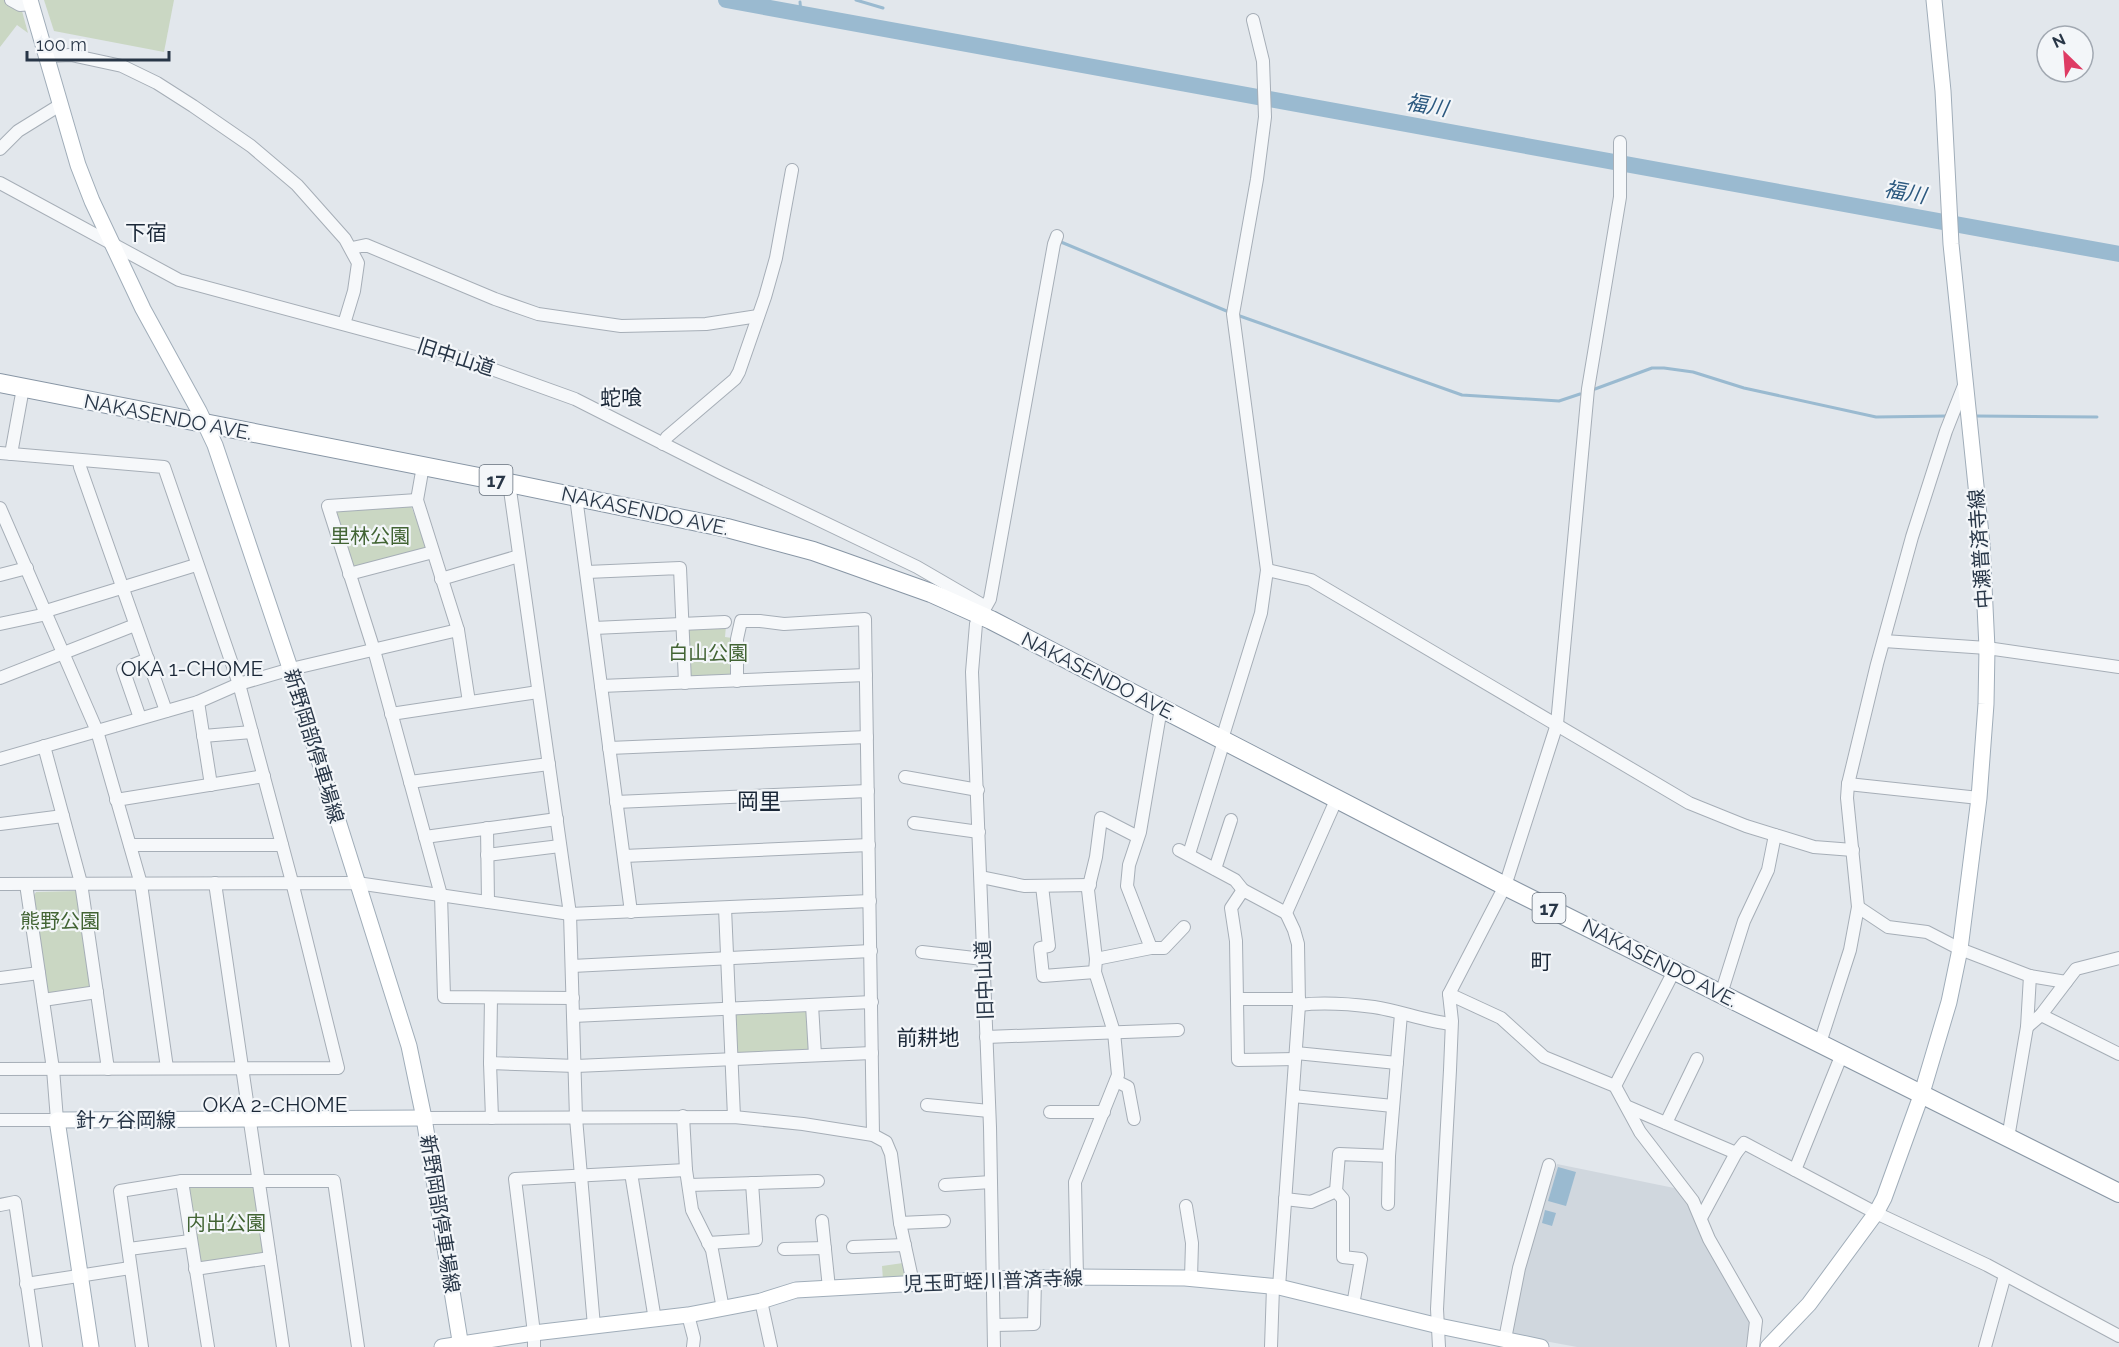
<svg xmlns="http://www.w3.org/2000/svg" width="2119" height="1347" font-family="Raleway,'Noto Sans JP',sans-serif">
<rect width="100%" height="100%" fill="#e2e7ec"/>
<polygon fill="#d0d7de" points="1557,1164 1679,1189 1689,1202 1751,1318 1746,1347 1577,1347 1511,1335 1520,1275"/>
<g fill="#cad7c3">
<polygon points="0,0 19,0 28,33 17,25 0,47"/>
<polygon points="44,0 174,0 164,52 54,31"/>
<polygon points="411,506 427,546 423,551 352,568 333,510"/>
<polygon points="687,626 726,626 725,637 732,638 735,675 688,678"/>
<polygon points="76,891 93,988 48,995 33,897 36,892"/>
<polygon points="806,1012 809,1051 735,1054 735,1013"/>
<polygon points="190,1185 250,1185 255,1188 264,1256 198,1265 187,1189"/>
<polygon points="903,1263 907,1279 883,1280 882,1266"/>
</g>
<g fill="#9abad0">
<polygon points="1558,1167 1576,1172 1566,1206 1548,1201"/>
<polygon points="1545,1210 1556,1213 1552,1226 1542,1223"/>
</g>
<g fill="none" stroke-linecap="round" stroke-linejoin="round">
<g stroke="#9abad0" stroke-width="3">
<polyline points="856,0 883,8"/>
<polyline points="800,2 801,14"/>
<polyline points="1061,242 1229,312"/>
<polyline points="1237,315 1462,395 1559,401 1580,394"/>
<polyline points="1595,389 1652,368 1664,368 1693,372 1744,388 1876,417 1947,416"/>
<polyline points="1975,416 2097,417"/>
</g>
<polyline stroke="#9abad0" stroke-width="16" points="726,0 2119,254"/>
<g stroke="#a6aeb7" stroke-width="14">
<g id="minor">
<polyline points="11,0 20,5 32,4"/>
<polyline points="47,56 71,55 122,66 157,83 193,106 251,146 297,185 345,239 358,263 354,291 344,324"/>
<polyline points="0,149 18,131 60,105"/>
<polyline points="0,183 179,280 439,350 575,399 721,473 917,567 979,603 982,607 982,615"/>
<polyline points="352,248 366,245 495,299 538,314 621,326 706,324 758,316"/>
<polyline points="663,444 667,437 735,379 739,372 765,297 776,258 792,170"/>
<polyline points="0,453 164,467 239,684 292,882 338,1068 0,1069"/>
<polyline points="11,454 23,388"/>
<polyline points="79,460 80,467 166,711"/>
<polyline points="423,466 417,500 458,630 469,702"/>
<polyline points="509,483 570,914 576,1118 594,1326"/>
<polyline points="576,497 631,912"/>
<polyline points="417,500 328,506 374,650 441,895 444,997 573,998"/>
<polyline points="0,508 97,731 141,884 167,1068"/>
<polyline points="1267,570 1311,580 1689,803 1746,826 1814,847 1853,850"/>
<polyline points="587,572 680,568 685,683"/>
<polyline points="349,574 433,552"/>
<polyline points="0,575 27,568"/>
<polyline points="441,579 519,556"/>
<polyline points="46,611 196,565"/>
<polyline points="0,624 47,614"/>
<polyline points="594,628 725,622"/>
<polyline points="1884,641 1987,648 2119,667"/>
<polyline points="0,678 135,625"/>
<polyline points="737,681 737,639 741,621 760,621 784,624 865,619 873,1135"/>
<polyline points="601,686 866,675"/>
<polyline points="198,702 211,785"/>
<polyline points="391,714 538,692"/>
<polyline points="140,718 123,669 148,659"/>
<polyline points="203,736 252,732"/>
<polyline points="1222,739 1261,613 1267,570 1233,314 1257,179 1265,117 1263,61 1253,20"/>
<polyline points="44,746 81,883 108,1069"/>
<polyline points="609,748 867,737"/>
<polyline points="0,759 198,702 239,684 291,669 458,630"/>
<polyline points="905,777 978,790"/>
<polyline points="410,782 549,764"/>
<polyline points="1848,784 1979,798"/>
<polyline points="116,800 264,776"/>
<polyline points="616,802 868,791"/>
<polyline points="914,823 979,832"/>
<polyline points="0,824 63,816"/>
<polyline points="487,828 488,902"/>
<polyline points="425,837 557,819"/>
<polyline points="1138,837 1101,818 1096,857 1088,890 1096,959 1151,948 1127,886 1129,865 1140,832 1161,708"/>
<polyline points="130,845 282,845"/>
<polyline points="1179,850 1235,880 1243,890"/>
<polyline points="1189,854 1224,741"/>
<polyline points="487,855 560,846"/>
<polyline points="624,856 869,845"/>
<polyline points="1215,869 1231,820"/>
<polyline points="981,877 1024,886 1090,885"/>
<polyline points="215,883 283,1347"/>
<polyline points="0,884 357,883 570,914 870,901"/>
<polyline points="1042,886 1049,946 1040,948 1043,976 1095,972"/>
<polyline points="1858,907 1888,927 1927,932 1960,949 2030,976 2066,982"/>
<polyline points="725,908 734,1117"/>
<polyline points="1286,913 1243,890 1231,908 1236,941 1238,1060 1295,1059"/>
<polyline points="1151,948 1164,948 1184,927"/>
<polyline points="922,952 983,959"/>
<polyline points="572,966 871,951"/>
<polyline points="0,978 39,973"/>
<polyline points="1449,994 1501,1018 1544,1057 1615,1086 1640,1132 1693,1201 1709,1239 1756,1321 1753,1347"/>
<polyline points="1721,994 1744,921 1768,870 1775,835"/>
<polyline points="491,998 490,1063 576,1066 872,1053"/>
<polyline points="1237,999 1299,999"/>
<polyline points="43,1000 97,992"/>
<polyline points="812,1005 815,1055"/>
<path d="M1299 1005C1323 1002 1350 1004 1374 1007 1400 1011 1425 1021 1451 1024"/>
<polyline points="2041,1015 2119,1054"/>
<polyline points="573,1016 872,1002"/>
<polyline points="2027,1027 2041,1015 2076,969 2119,958"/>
<polyline points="986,1037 1178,1030"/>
<polyline points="1820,1043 1850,950 1858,907 1847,798 1848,784 1877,664 1912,537 1946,431 1965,383"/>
<polyline points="1296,1053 1397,1063"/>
<polyline points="490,1063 492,1118"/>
<polyline points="1116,1081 1128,1087 1134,1119"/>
<polyline points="1615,1086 1674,971"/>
<polyline points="1293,1096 1393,1106"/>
<polyline points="927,1105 989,1111"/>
<polyline points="1628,1107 1736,1153 1701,1218"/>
<polyline points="1050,1112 1104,1112"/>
<polyline points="683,1116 686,1170 692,1210 712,1250 723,1309"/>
<polyline points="424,1118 734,1117 803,1124 873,1135 886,1142 891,1154 900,1223 913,1283"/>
<polyline points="0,1120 57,1120 53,1069 26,884"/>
<polyline points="1666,1123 1697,1059"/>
<polyline points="2008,1138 2027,1027 2030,976"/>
<polyline points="1736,1153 1744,1143 1876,1213 1987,1265 2119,1336"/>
<polyline points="1795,1170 1842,1054"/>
<polyline points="631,1173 655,1320"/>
<polyline points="182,1181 208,1347"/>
<polyline points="689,1185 818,1181"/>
<polyline points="945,1185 991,1182"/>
<polyline points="1285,1199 1311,1202 1336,1191"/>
<polyline points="1388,1204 1389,1156 1401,1014"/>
<polyline points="0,1205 15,1202 36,1347"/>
<polyline points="1186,1206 1192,1243 1191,1278"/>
<polyline points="822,1221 829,1288"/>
<polyline points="900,1223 944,1221"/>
<polyline points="708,1243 756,1240 752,1183"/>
<polyline points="853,1247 905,1245"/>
<polyline points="129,1249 190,1241"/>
<polyline points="784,1249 825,1248"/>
<polyline points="195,1269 270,1258"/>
<polyline points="1077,1277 1075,1182 1118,1075 1114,1032 1095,972 1096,959"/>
<polyline points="26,1284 130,1268"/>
<polyline points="1279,1287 1299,1005 1298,944 1294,930 1286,913 1337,798"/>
<polyline points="761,1301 771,1347"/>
<polyline points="1353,1305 1361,1259 1343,1257 1343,1199 1336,1191 1339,1154 1389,1156"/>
<polyline points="688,1315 694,1338 693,1347"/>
<polyline points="994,1325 1034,1324 1035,1278"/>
<polyline points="1505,1339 1519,1268 1549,1165"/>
<polyline points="142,1347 120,1191 182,1181 334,1181 358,1347"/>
<polyline points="534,1347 534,1333 515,1179 686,1170"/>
<polyline points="994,1347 990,1127 972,672 976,624 990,599 1054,244 1057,236"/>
<polyline points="1271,1347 1273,1287"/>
<polyline points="1439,1347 1437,1309 1450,1070 1452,1021 1449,994 1505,886 1557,724 1588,389 1620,197 1620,142"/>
<polyline points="1985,1347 2005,1275"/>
</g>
</g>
<g stroke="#a0adb9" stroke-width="17">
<g id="major">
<polyline points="30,0 78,165 92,201 143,309 199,411 215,445 288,662 409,1046 424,1118 461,1347"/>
<polyline points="91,1347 57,1120 424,1118"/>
<polyline points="442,1347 534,1333 688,1315 761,1301 796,1290 992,1279 1077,1277 1185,1278 1279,1287 1439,1326 1541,1347"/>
<polyline points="1768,1347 1809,1304 1876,1213 1884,1198 1922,1093 1949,1002 1960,949 1979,798 1986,704 1987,648 1982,544 1951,244 1943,91 1934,0"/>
</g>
</g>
<g stroke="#8896a5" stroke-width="20">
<polyline id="highway" points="0,383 509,483 727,528 813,551 931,593 991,620 1505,886 2119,1193"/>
</g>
<use href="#minor" stroke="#f6f8fa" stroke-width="12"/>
<use href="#major" stroke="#fff" stroke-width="15"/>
<use href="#highway" stroke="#fff" stroke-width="18"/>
</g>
<g text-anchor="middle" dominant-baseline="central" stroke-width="4.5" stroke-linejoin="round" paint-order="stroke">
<g fill="#f3f6f9" stroke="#65707c" stroke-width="1.5">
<rect x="479.5" y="465" width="33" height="30" rx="4.5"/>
<rect x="1532.5" y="893" width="33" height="30" rx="4.5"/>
</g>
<g font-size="18" font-weight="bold" fill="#283647">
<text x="496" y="480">17</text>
<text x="1549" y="908">17</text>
</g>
<g font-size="20" fill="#283647" stroke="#f3f6f9">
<text transform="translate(456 357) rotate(18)">旧中山道</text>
<text transform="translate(168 417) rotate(11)">NAKASENDO AVE.</text>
<text transform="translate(645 511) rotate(12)">NAKASENDO AVE.</text>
<text transform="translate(1980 549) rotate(-94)">中瀬普済寺線</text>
<text transform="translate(1099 676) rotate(27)">NAKASENDO AVE.</text>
<text transform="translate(314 746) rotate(73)">新野岡部停車場線</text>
<text transform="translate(1660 963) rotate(27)">NAKASENDO AVE.</text>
<text transform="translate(984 980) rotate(-92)">旧中山道</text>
<text x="126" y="1120">針ヶ谷岡線</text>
<text transform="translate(440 1214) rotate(81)">新野岡部停車場線</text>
<text transform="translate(993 1281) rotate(-2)">児玉町蛭川普済寺線</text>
</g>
<g font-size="20" fill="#426434" stroke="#f3f6f9">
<text x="370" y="536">里林公園</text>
<text x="708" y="653">白山公園</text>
<text x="60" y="921">熊野公園</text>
<text x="226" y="1223">内出公園</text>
</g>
<g font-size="21" font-style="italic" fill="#2d5a80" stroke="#f3f6f9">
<text transform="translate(1427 105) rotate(10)">福川</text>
<text transform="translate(1905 192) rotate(10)">福川</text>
</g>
<g font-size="21" fill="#1a2737" stroke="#f3f6f9">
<text x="146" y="232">下宿</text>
<text x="621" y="397">蛇喰</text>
<text x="192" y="668">OKA 1-CHOME</text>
<text x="1541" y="961">町</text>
<text x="928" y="1037">前耕地</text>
<text x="275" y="1104">OKA 2-CHOME</text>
</g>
<g font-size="22" fill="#1a2737" stroke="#f3f6f9">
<text x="759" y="801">岡里</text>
</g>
</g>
<g transform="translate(2065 54) rotate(335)"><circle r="28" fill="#f3f6f9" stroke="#a2a9b2" stroke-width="1.5"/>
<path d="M0-4.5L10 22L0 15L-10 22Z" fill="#de3b64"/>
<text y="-9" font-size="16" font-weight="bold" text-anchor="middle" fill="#283647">N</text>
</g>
<path d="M27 51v9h142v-9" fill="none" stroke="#283647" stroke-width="3"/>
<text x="36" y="51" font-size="18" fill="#283647" stroke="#f3f6f9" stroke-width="4.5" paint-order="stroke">100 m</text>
</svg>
